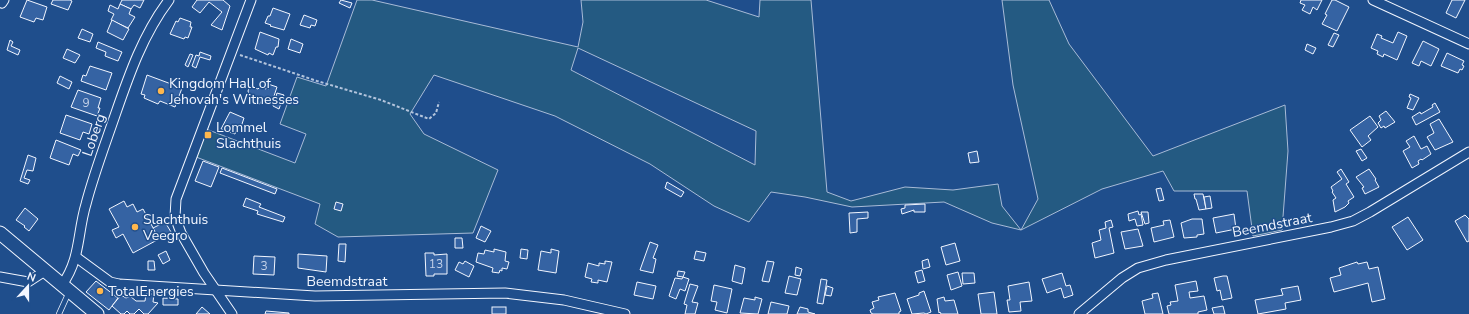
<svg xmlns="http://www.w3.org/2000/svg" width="1469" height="314" font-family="'Nunito Sans',sans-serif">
<rect width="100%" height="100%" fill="#1f4e8c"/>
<path fill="#245a82" stroke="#a8bbd7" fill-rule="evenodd" d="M357 0H372L578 47 583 22 581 0H706L759 17 760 0H811L827 192 851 201 905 187 953 190 998 184 1002 206 1021 230 1038 199 1013 85 1002 0H1049L1069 44 1153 156 1285 105 1288 151 1282 230 1253 236 1247 191H1174L1163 171 1102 189 1021 230 992 223 944 202 852 207 805 197 771 192 749 222 714 206 650 164 555 116 434 75 410 114 424 134 498 170 473 233 338 237 315 224 320 204 196 157 206 129 295 163 306 134 280 124 297 77 326 86ZM578 48 756 131 755 165 571 70Z"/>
<g fill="#3563a3" stroke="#f2f6ff">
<polygon points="27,0 47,7 43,20 36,18 34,22 20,17"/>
<polygon points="53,0 70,0 72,1 68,10 51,4"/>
<polygon points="122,0 144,0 140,8 134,5 131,9 120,4"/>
<polygon points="197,0 223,0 230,6 222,30 211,25 222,12 209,2 200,13 192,7"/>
<polygon points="341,0 352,3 350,8 339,3"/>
<polygon points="1301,0 1322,0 1317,10 1313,7 1310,14 1302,10 1305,5 1300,3"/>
<polygon points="1332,0 1335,0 1349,7 1337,31 1322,24 1327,15 1325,14"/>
<polygon points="1452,0 1465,0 1456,18 1446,13"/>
<polygon points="120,4 131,9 129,14 135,17 128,28 111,20 114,14 108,11 110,5 118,9"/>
<polygon points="273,8 290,14 284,30 270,26 271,25 265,23 268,16 270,16"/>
<polygon points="304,15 317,20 315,26 311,25 310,28 300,25"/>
<polygon points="180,18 191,22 190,27 192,27 188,38 185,37 184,39 170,34 176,21 178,22"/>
<polygon points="112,20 129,29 123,40 107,32"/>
<polygon points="82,29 93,34 90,42 78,38"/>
<polygon points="260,32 279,39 278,47 276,47 273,55 269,53 268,55 255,49"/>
<polygon points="1398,32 1407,36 1397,60 1384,54 1383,57 1377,54 1378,51 1371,48 1377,34 1382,36 1381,38 1393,43"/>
<polygon points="1334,33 1339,35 1333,47 1328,45"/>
<polygon points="291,39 303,44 300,53 288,49"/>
<polygon points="10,40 13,42 11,46 20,50 18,55 7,50"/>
<polygon points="1423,41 1439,49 1431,66 1421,61 1419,66 1412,63"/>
<polygon points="98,42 122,52 118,61 105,56 106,52 96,48"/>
<polygon points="1307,44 1316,48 1313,54 1305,50"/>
<polygon points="67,49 80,55 75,63 63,58"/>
<polygon points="200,52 211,56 210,60 200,57 196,68 192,66 196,55 199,56"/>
<polygon points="1447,53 1464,61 1462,65 1464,66 1462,70 1460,69 1458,73 1441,66"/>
<polygon points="190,54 193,55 188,67 185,65"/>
<polygon points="90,66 112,73 106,90 81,81 83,75 86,76"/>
<polygon points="147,75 182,88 175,107 160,101 158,104 144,98 145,95 141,94"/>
<polygon points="60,76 72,82 69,89 57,83"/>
<polygon points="268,84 277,87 273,99 270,98 268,102 262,99 260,104 248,99 249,94 248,91 250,86 258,89 260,87 266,89 266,88 269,89 267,87"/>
<polygon points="78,90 101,98 98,108 100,108 97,116 71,107"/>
<polygon points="277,93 284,95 279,109 273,106"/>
<polygon points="1410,94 1419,98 1413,110 1407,108 1411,98 1409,97"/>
<polygon points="1435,103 1440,112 1416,125 1412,117 1420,112 1421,114 1433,107 1432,105"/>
<polygon points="1386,111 1395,122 1385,128 1384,126 1381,128 1378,123 1381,120 1379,116"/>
<polygon points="230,112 244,118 241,127 238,126 235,134 221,129"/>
<polygon points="66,115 92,124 89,134 83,132 80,140 60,133"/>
<polygon points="1370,116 1378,127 1368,136 1371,140 1362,147 1350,130"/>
<polygon points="1439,119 1453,142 1435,150 1427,137 1434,133 1430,124"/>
<polygon points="1414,136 1421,149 1427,146 1431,154 1422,160 1421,159 1418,161 1419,164 1412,168 1403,151 1410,147 1406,141"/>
<polygon points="56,140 81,150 78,156 73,154 69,165 50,158"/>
<polygon points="1361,149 1367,158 1362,161 1356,151"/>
<polygon points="977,151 979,162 970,163 968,153"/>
<polygon points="28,155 36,158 33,171 27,170 24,178 30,180 28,184 20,181"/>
<polygon points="203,161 219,167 211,187 195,181"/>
<polygon points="222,168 277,189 275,194 220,173"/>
<polygon points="1341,169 1349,182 1346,184 1354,197 1348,201 1349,203 1345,207 1335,212 1333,200 1336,198 1332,192 1333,191 1331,187 1342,179 1337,172"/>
<polygon points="1369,169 1376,179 1375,180 1379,187 1365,194 1362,188 1364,187 1356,177"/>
<polygon points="667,182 684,192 681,197 665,188"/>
<polygon points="1161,188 1164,200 1159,201 1156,189"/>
<polygon points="1194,194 1203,194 1206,209 1199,210 1196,199 1195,199"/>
<polygon points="1210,196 1212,208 1206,209 1204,197"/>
<polygon points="246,198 261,204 259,207 285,217 283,222 257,214 258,211 243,206"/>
<polygon points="124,201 127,207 133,204 137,212 143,209 159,239 133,253 123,234 116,238 112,230 119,227 109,209"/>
<polygon points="336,202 343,204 341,211 334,209"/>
<polygon points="925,204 925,212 914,212 914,210 902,214 901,209 905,208 905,205"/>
<polygon points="25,208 38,219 29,231 24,227 25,226 16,220"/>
<polygon points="1138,211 1139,215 1141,214 1143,225 1137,226 1135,219 1129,221 1128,214"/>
<polygon points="868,212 868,218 857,219 857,232 850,233 849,213"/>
<polygon points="1141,212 1148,212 1149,223 1145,224"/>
<polygon points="1234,214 1236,229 1216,233 1213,218"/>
<polygon points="1465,215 1469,219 1469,241 1467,242 1455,221"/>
<polygon points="1408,217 1423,240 1407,250 1392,227"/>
<polygon points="1192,219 1202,219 1204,234 1197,235 1197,237 1184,238 1181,223"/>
<polygon points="1111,220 1113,227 1109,228 1114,253 1095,258 1092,243 1101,240 1099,230 1106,228 1105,222"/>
<polygon points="1170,220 1174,237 1154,242 1151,228 1164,225 1163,221"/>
<polygon points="165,222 171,232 159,239 153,228"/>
<polygon points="481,226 491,231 485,242 476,238"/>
<polygon points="1138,229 1143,246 1125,249 1121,232"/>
<polygon points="455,238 462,238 463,248 455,248"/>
<polygon points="650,242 658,245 653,258 656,259 653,273 640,270"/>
<polygon points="955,243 960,261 946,265 941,247"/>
<polygon points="339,244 346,244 345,262 338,261"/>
<polygon points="494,249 506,252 505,261 509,262 507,269 502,268 502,271 500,270 499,273 492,272 493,268 476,262 478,253 484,254 485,250 494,252"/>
<polygon points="521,249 528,250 527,259 520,258"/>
<polygon points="551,249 559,251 556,273 538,270 541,251 551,253"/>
<polygon points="166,251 170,260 163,264 158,255"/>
<polygon points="696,251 706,253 704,261 694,259"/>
<polygon points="425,253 434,253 434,255 447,254 447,274 434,274 434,276 426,276"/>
<polygon points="298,254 327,256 326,272 298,268"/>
<polygon points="254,256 275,257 274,275 253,274"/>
<polygon points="928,259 930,267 923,269 922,261"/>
<polygon points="148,261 154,261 155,270 148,270"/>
<polygon points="465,261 474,266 469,277 455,270 459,262 463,264"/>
<polygon points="605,261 612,262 607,282 598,280 598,283 591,282 592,279 585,277 588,263 599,266 599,263 605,264"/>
<polygon points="767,261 774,262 769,282 762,281"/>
<polygon points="1357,262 1358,264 1367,262 1369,269 1378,267 1385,299 1372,302 1368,283 1334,292 1330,278 1341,275 1339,268"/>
<polygon points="735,265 745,268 742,284 732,281"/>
<polygon points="796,267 802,269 800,276 795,275"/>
<polygon points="922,270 925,281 918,283 915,272"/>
<polygon points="678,271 685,272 683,277 689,279 685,291 680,289 676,299 669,296 675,278 682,279 683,277 677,276"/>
<polygon points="958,272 962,286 951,290 947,275"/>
<polygon points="962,273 974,273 975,283 963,284"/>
<polygon points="1062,273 1066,286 1070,285 1073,295 1064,298 1061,288 1047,293 1042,279"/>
<polygon points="789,276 801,279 797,295 785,293"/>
<polygon points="1223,276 1227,276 1232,298 1222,300 1220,290 1217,291 1214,278"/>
<polygon points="821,279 827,280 823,304 817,303"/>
<polygon points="96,281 118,298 109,310 86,292"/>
<polygon points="1196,281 1198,291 1189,292 1190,298 1204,296 1207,310 1198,312 1198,314 1169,314 1167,306 1171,305 1170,302 1178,301 1175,285"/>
<polygon points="637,282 656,286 653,299 634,295"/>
<polygon points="1029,282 1032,301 1020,302 1021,311 1009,312 1007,300 1010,300 1008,286"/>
<polygon points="690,284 698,286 692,302 698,303 695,314 685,314 687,305 684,304"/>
<polygon points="714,285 732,289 727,313 715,310 717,302 711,301"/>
<polygon points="827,286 833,288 831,296 825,295"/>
<polygon points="1298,286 1301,300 1285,303 1286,309 1258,314 1255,300 1283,295 1281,289"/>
<polygon points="924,291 931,312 926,314 924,313 912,314 907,299 919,295 919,293"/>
<polygon points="994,292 997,314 981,314 978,294"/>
<polygon points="895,293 901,311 899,312 899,314 873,314 871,313 870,310 874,308 872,302 879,300 878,297"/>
<polygon points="1158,293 1163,314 1145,314 1142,301 1153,298 1152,294"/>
<polygon points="146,294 154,294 153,302 158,303 148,314 144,314 139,309 134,314 130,314 127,311 124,314 121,314 112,306 121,295 126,298 130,296 136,301 145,301"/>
<polygon points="755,297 762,299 758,314 740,313 744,298 755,300"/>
<polygon points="944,297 945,301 954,300 958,314 941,314 940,312 939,313 937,299"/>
<polygon points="163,298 178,299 178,305 163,305"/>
<polygon points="771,302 789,306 787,314 768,314"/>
<polygon points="1223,306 1225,314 1214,314 1212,308"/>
<polygon points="202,307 210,314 196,314"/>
<rect x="492" y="307" width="14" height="7"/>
<polygon points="800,307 808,309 808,312 815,314 797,314"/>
<polygon points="266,311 289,313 289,314 265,314"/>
</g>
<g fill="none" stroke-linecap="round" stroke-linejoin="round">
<g stroke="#f2f6ff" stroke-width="6">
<polyline id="service" points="59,314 69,292"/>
</g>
<g stroke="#f2f6ff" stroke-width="11">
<g id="minor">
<polyline points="1373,0 1469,44"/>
<polyline points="0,2 2,3 4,0"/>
<polyline points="76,257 110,282 119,284 315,296 505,293 564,300 625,314"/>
<polyline points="0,277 28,282 45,271"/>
<path d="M62 285C81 258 77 234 86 204 93 177 103 150 112 124 127 81 141 37 169 0"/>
<polyline points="232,314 204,273 181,233 175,217 176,199 251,0"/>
<polyline points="1079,314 1122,278 1138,268 1166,260 1331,227 1353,221 1370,212 1469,152"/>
</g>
</g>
<g stroke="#f2f6ff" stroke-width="15">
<polyline id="secondary" points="0,233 97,314"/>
</g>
<polyline stroke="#b3c4dc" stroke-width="2" stroke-dasharray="3 2" stroke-linecap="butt" points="240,55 317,81 381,100 429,119 436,113 439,102"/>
<use href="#service" stroke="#1f4e8c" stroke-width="4.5"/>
<use href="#minor" stroke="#1f4e8c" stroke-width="9"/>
<use href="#secondary" stroke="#1f4e8c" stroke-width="13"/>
</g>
<g fill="#ffb74d" stroke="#1f4e8c" stroke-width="1.5">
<circle cx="161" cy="91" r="4"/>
<rect x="204" y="131" width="8" height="8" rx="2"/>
<circle cx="135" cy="227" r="4"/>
<circle cx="100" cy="291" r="4"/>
</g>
<g text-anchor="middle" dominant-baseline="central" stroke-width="3" stroke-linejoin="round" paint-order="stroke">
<g font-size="12" fill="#c3d1e8">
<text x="86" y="103">9</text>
<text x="436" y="264">13</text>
<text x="264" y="266">3</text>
</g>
<g font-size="14" fill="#f2f6ff" stroke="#1f4e8c" text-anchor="start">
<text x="169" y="83">Kingdom Hall of<tspan x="169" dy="16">Jehovah's Witnesses</tspan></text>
<text x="216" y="127">Lommel<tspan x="216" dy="16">Slachthuis</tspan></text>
<text x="143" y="219">Slachthuis<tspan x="143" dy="16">Veegro</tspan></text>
<text x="108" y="291">TotalEnergies</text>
</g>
<g font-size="14" fill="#f2f6ff" stroke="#1f4e8c">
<text transform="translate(94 135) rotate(-71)">Loberg</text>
<text transform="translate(1272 225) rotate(-11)">Beemdstraat</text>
<text x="347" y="281">Beemdstraat</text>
</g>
</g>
<g transform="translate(28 286) rotate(21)" stroke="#1f4e8c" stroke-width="3" paint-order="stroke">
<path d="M0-3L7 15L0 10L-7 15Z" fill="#f2f6ff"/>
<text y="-6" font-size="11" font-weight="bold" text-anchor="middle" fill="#f2f6ff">N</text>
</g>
</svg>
